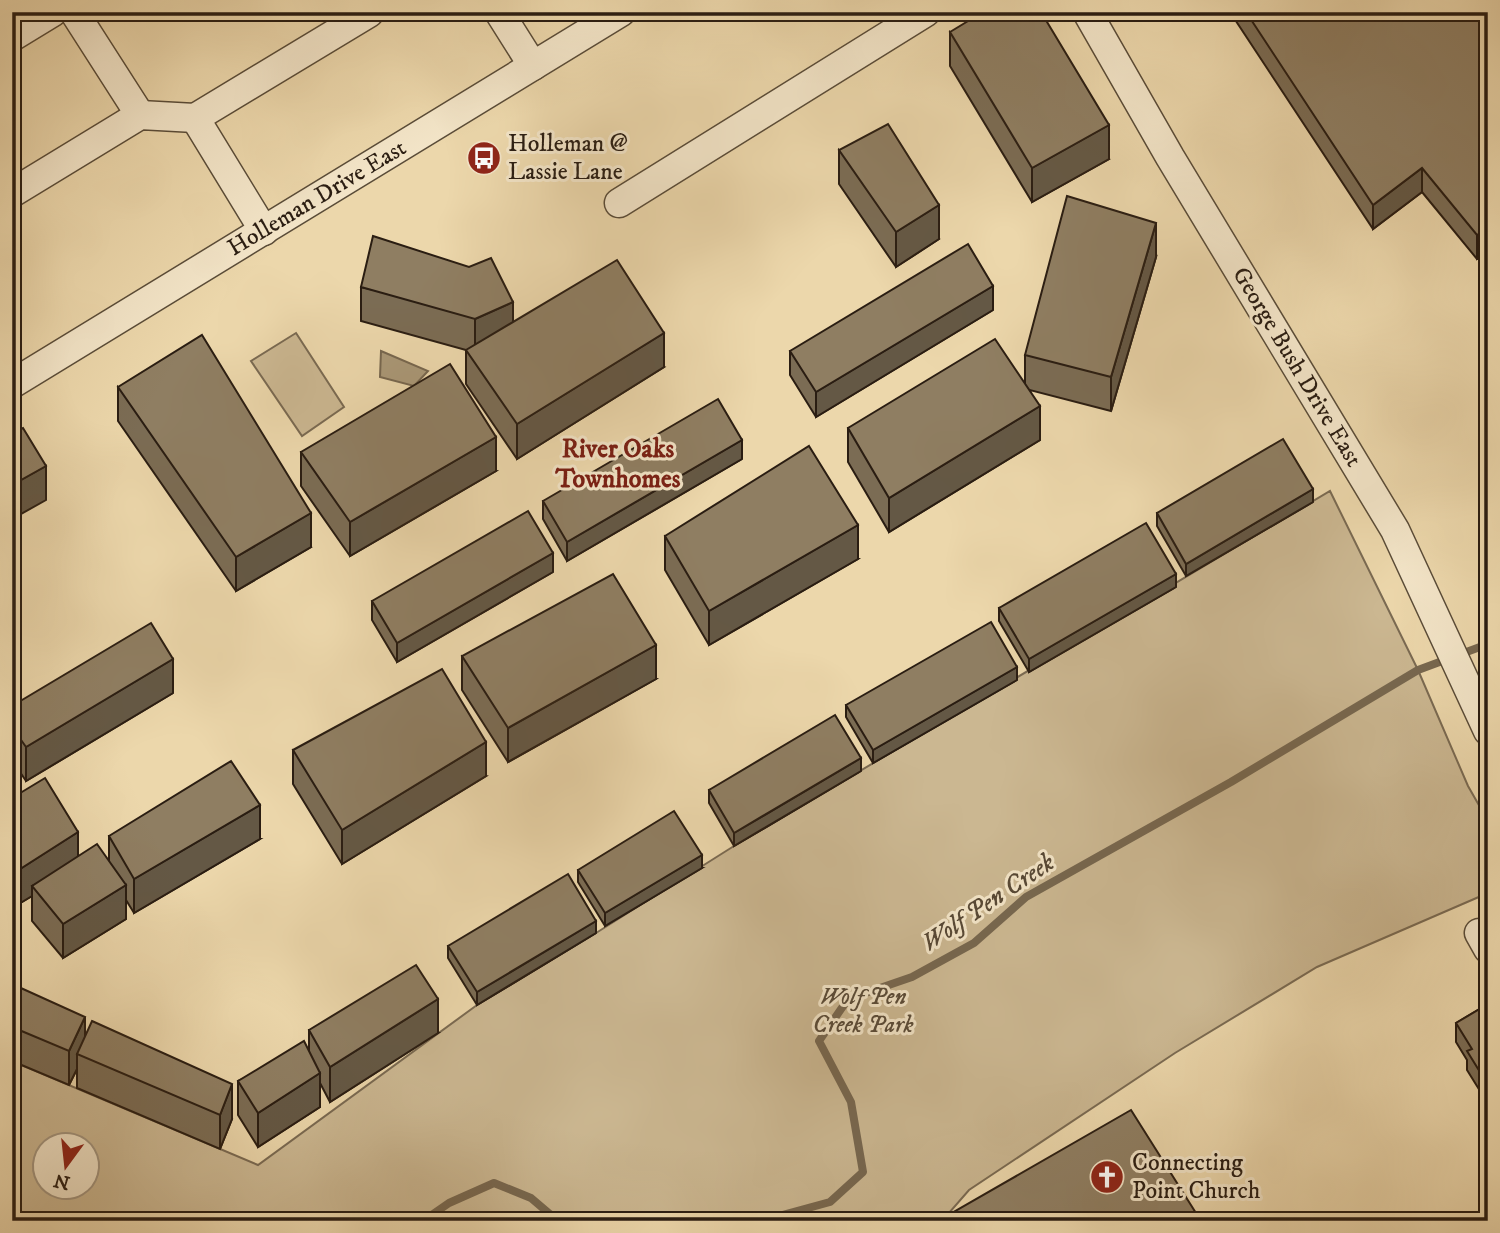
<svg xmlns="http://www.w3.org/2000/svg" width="1500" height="1233" font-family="'IM FELL DW Pica',serif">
<rect width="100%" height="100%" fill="#ecd7ab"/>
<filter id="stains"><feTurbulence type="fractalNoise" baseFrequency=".00286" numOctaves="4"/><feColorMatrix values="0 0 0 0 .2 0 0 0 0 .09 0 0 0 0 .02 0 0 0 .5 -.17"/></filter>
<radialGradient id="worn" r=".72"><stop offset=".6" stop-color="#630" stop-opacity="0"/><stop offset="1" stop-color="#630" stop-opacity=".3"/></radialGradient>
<g fill="#cbb791" stroke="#7a6a52" stroke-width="2" fill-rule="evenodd">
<polygon points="296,333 344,407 302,436 251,361"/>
<path d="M1330 491 1418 670 1468 786 1488 821V893L1317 967 1175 1053 969 1190 942 1221H12V1061L258 1165 477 1005 596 933 734 846ZM46 1146H88V1188H46Z"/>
</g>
<polygon fill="#aa9877" stroke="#77674f" stroke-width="2" points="381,351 428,371 414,386 380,377"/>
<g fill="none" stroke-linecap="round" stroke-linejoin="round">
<g stroke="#77674f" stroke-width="8">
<polyline points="423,1221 449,1203 494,1183 531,1198 558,1221"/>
<polyline points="761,1221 830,1202 863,1172 851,1102 819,1041 848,999 912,977 974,943 1026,897 1231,782 1418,670 1488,644"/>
</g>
<g stroke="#5a4c38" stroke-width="31">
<g id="minor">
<polyline points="74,12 140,115"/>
<polyline points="499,12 533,66"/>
<polyline points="1087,12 1170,157 1395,530 1488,731"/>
<polyline points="12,37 53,12"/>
<polyline points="12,193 140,115 195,118"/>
<polyline points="619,203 926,12"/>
<polyline points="264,231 195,118 369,13"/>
<polyline points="12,384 621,12"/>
<polyline points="1479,933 1488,949"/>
</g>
</g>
<use href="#minor" stroke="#f3e5c8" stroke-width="28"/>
</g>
<g fill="#7b6c54" stroke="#2a1d12" stroke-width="2">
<polygon points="1230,12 1488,12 1488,254 1477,259 1422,192 1373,229"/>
<polygon points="950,32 1109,159 1032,202 950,66"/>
<polygon points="839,150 939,239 896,267 839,184"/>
<polygon points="1156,257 1111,411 1030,390 1040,440 889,532 848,462 848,428 1025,384 1025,355"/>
<polygon points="361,287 513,322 664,367 517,459 466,384 466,350 361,321"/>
<polygon points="993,310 816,417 790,375 790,351"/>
<polygon points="118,387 311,547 236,591 118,421"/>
<polygon points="301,452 496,471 350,556 301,486"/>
<polygon points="742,459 567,561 543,519 543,501"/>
<polygon points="1313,502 1186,576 1157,526 1157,513"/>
<polygon points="665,536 858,559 709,645 665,570"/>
<polygon points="553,572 397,662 372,620 372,601"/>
<polygon points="1176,587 1029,672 999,621 999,608"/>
<polygon points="462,656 656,679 508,762 462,690"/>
<polygon points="1017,680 873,763 846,717 846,705"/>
<polygon points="173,693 26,781 18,769 18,786 12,790 12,706"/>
<polygon points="293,750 486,776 342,864 293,784"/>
<polygon points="861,771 734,846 709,803 709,790"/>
<polygon points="12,798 78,857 109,861 109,836 260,839 134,913 126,900 126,919 63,958 32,921 32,896 17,905 12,898"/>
<polygon points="702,868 605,926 578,882 578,870"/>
<polygon points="596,933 477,1005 448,958 448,946"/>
<polygon points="12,984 85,1036 232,1119 220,1149 77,1088 77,1069 69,1085 12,1061"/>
<polygon points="1488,1004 1485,1099 1467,1070 1467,1060 1456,1042 1456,1023"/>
<polygon points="309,1030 438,1033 330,1102 320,1083 320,1107 258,1147 238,1115 238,1081 309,1051"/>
</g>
<g fill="#645845" stroke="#2a1d12" stroke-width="2">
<polygon points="153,12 160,12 153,17"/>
<polygon points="1109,125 1109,159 1032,202 1032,168"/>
<polygon points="1422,168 1422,192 1373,229 1373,205"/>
<polygon points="939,205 939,239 896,267 896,232"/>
<polygon points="1156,223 1156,257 1111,411 1111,377"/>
<polygon points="1488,230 1488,254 1477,259 1477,235"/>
<polygon points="993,286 993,310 816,417 816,392"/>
<polygon points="513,302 513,336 475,353 475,319"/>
<polygon points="664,333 664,367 517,459 517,424"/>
<polygon points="1040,406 1040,440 889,532 889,498"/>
<polygon points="496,437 496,471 350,556 350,522"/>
<polygon points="742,440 742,459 567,561 567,542"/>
<polygon points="46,466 46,500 12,519 12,485"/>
<polygon points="1313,489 1313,502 1186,576 1186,564"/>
<polygon points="311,513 311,547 236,591 236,557"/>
<polygon points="858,525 858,559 709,645 709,611"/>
<polygon points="553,553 553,572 397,662 397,643"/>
<polygon points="1176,574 1176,587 1029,672 1029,659"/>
<polygon points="656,645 656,679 508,762 508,728"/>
<polygon points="173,659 173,693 26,781 26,747"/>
<polygon points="1017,667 1017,680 873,763 873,750"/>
<polygon points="486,742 486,776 342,864 342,830"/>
<polygon points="18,752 18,786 12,790 12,756"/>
<polygon points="861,758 861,771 734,846 734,833"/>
<polygon points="260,805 260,839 134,913 134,879"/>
<polygon points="78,832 78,866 32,886 32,896 17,905 17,871"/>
<polygon points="702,855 702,868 605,926 605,913"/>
<polygon points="126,885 126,919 63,958 63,924"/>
<polygon points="596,921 596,933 477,1005 477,992"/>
<polygon points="438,999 438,1033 330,1102 330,1067"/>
<polygon points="85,1017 85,1051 77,1054 77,1069 69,1085 69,1051"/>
<polygon points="320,1073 320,1107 258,1147 258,1113"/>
<polygon points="1488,1078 1488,1097 1485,1099 1485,1080"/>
<polygon points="232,1084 232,1119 220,1149 220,1115"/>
</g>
<g fill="#8f7e62" stroke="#2a1d12" stroke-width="2">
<polygon points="983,12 1041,12 1109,125 1032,168 950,32"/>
<polygon points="1246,12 1488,12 1488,230 1477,235 1422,168 1373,205"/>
<polygon points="888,124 939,205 896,232 839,150"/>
<polygon points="1067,196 1156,223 1111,377 1025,355"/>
<polygon points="373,236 469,267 491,258 513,302 475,319 361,287"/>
<polygon points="968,244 993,286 816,392 790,351"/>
<polygon points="617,260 664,333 517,424 466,350"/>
<polygon points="202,335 311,513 236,557 118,387"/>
<polygon points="995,339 1040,406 889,498 848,428"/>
<polygon points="450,364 496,437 350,522 301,452"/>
<polygon points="718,399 742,440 567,542 543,501"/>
<polygon points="23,428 46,466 12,485 12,433"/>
<polygon points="1283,439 1313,489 1186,564 1157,513"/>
<polygon points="809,446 858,525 709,611 665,536"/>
<polygon points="528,511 553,553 397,643 372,601"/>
<polygon points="1146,523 1176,574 1029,659 999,608"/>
<polygon points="613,574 656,645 508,728 462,656"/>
<polygon points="991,622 1017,667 873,750 846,705"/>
<polygon points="151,623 173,659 26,747 12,727 12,706"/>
<polygon points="442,669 486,742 342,830 293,750"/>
<polygon points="835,715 861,758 734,833 709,790"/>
<polygon points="12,744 18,752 12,756"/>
<polygon points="231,761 260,805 134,879 109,836"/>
<polygon points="45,778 78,832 17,871 12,864 12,798"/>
<polygon points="674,811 702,855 605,913 578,870"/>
<polygon points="97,844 126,885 63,924 32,886"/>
<polygon points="568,874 596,921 477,992 448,946"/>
<polygon points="416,965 438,999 330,1067 309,1030"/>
<polygon points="12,984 85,1017 69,1051 12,1027"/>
<polygon points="1488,1004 1488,1078 1485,1080 1467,1051 1472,1049 1456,1023"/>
<polygon points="92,1021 232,1084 220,1115 77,1054"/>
<polygon points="304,1041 320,1073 258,1113 238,1081"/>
<polygon points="1131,1110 1201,1221 956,1221 952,1213"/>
</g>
<defs>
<g id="bus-disc" transform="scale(1.75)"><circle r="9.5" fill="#8f2418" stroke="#f3e5c8"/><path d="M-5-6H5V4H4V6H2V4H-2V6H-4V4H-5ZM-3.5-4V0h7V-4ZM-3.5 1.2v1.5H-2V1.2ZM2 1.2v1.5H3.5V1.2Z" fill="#fff"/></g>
<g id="church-disc" transform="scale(1.75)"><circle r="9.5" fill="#8f2418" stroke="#f3e5c8"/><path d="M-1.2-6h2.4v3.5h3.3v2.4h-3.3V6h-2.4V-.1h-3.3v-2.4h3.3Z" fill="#fff"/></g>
</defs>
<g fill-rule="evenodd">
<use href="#bus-disc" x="484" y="158"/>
<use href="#church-disc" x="1107" y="1177"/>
</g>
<g text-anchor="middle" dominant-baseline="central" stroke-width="6" stroke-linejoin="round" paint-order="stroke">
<g font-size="24" fill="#2a1d12" stroke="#f3e5c8" text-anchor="start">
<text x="508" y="144">Holleman @<tspan x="508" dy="28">Lassie Lane</tspan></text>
<text x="1132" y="1163">Connecting<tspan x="1132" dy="28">Point Church</tspan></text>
</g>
<g font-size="24" fill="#2a1d12" stroke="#f3e5c8">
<text transform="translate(317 198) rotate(-31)">Holleman Drive East</text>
<text transform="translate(1297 367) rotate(59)">George Bush Drive East</text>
</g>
<g font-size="24" font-style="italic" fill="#5a4b38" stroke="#f3e5c8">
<text x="863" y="997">Wolf Pen<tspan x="863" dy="28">Creek Park</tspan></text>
</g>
<g font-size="26" font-weight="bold" fill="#7a1f14" stroke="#f3e5c8">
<text x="618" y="449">River Oaks<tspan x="618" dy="30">Townhomes</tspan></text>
</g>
<g font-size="26" font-style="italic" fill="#574835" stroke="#f3e5c8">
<text transform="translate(988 903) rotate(-34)">Wolf Pen Creek</text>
</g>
</g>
<rect width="1500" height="1233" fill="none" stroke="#ecd7ab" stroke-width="42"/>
<rect x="14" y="14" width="1472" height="1205" fill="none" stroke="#2a1d12" stroke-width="3.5"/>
<rect x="21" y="21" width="1458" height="1191" fill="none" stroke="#2a1d12" stroke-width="2"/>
<g transform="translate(66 1166) rotate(195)"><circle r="33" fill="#f3e5c8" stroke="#a3957f" stroke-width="2"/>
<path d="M0-5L12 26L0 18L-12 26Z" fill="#8f2418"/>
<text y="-10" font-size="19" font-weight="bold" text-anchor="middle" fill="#2a1d12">N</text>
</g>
<rect width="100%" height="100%" filter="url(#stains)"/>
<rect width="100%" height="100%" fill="url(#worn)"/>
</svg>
